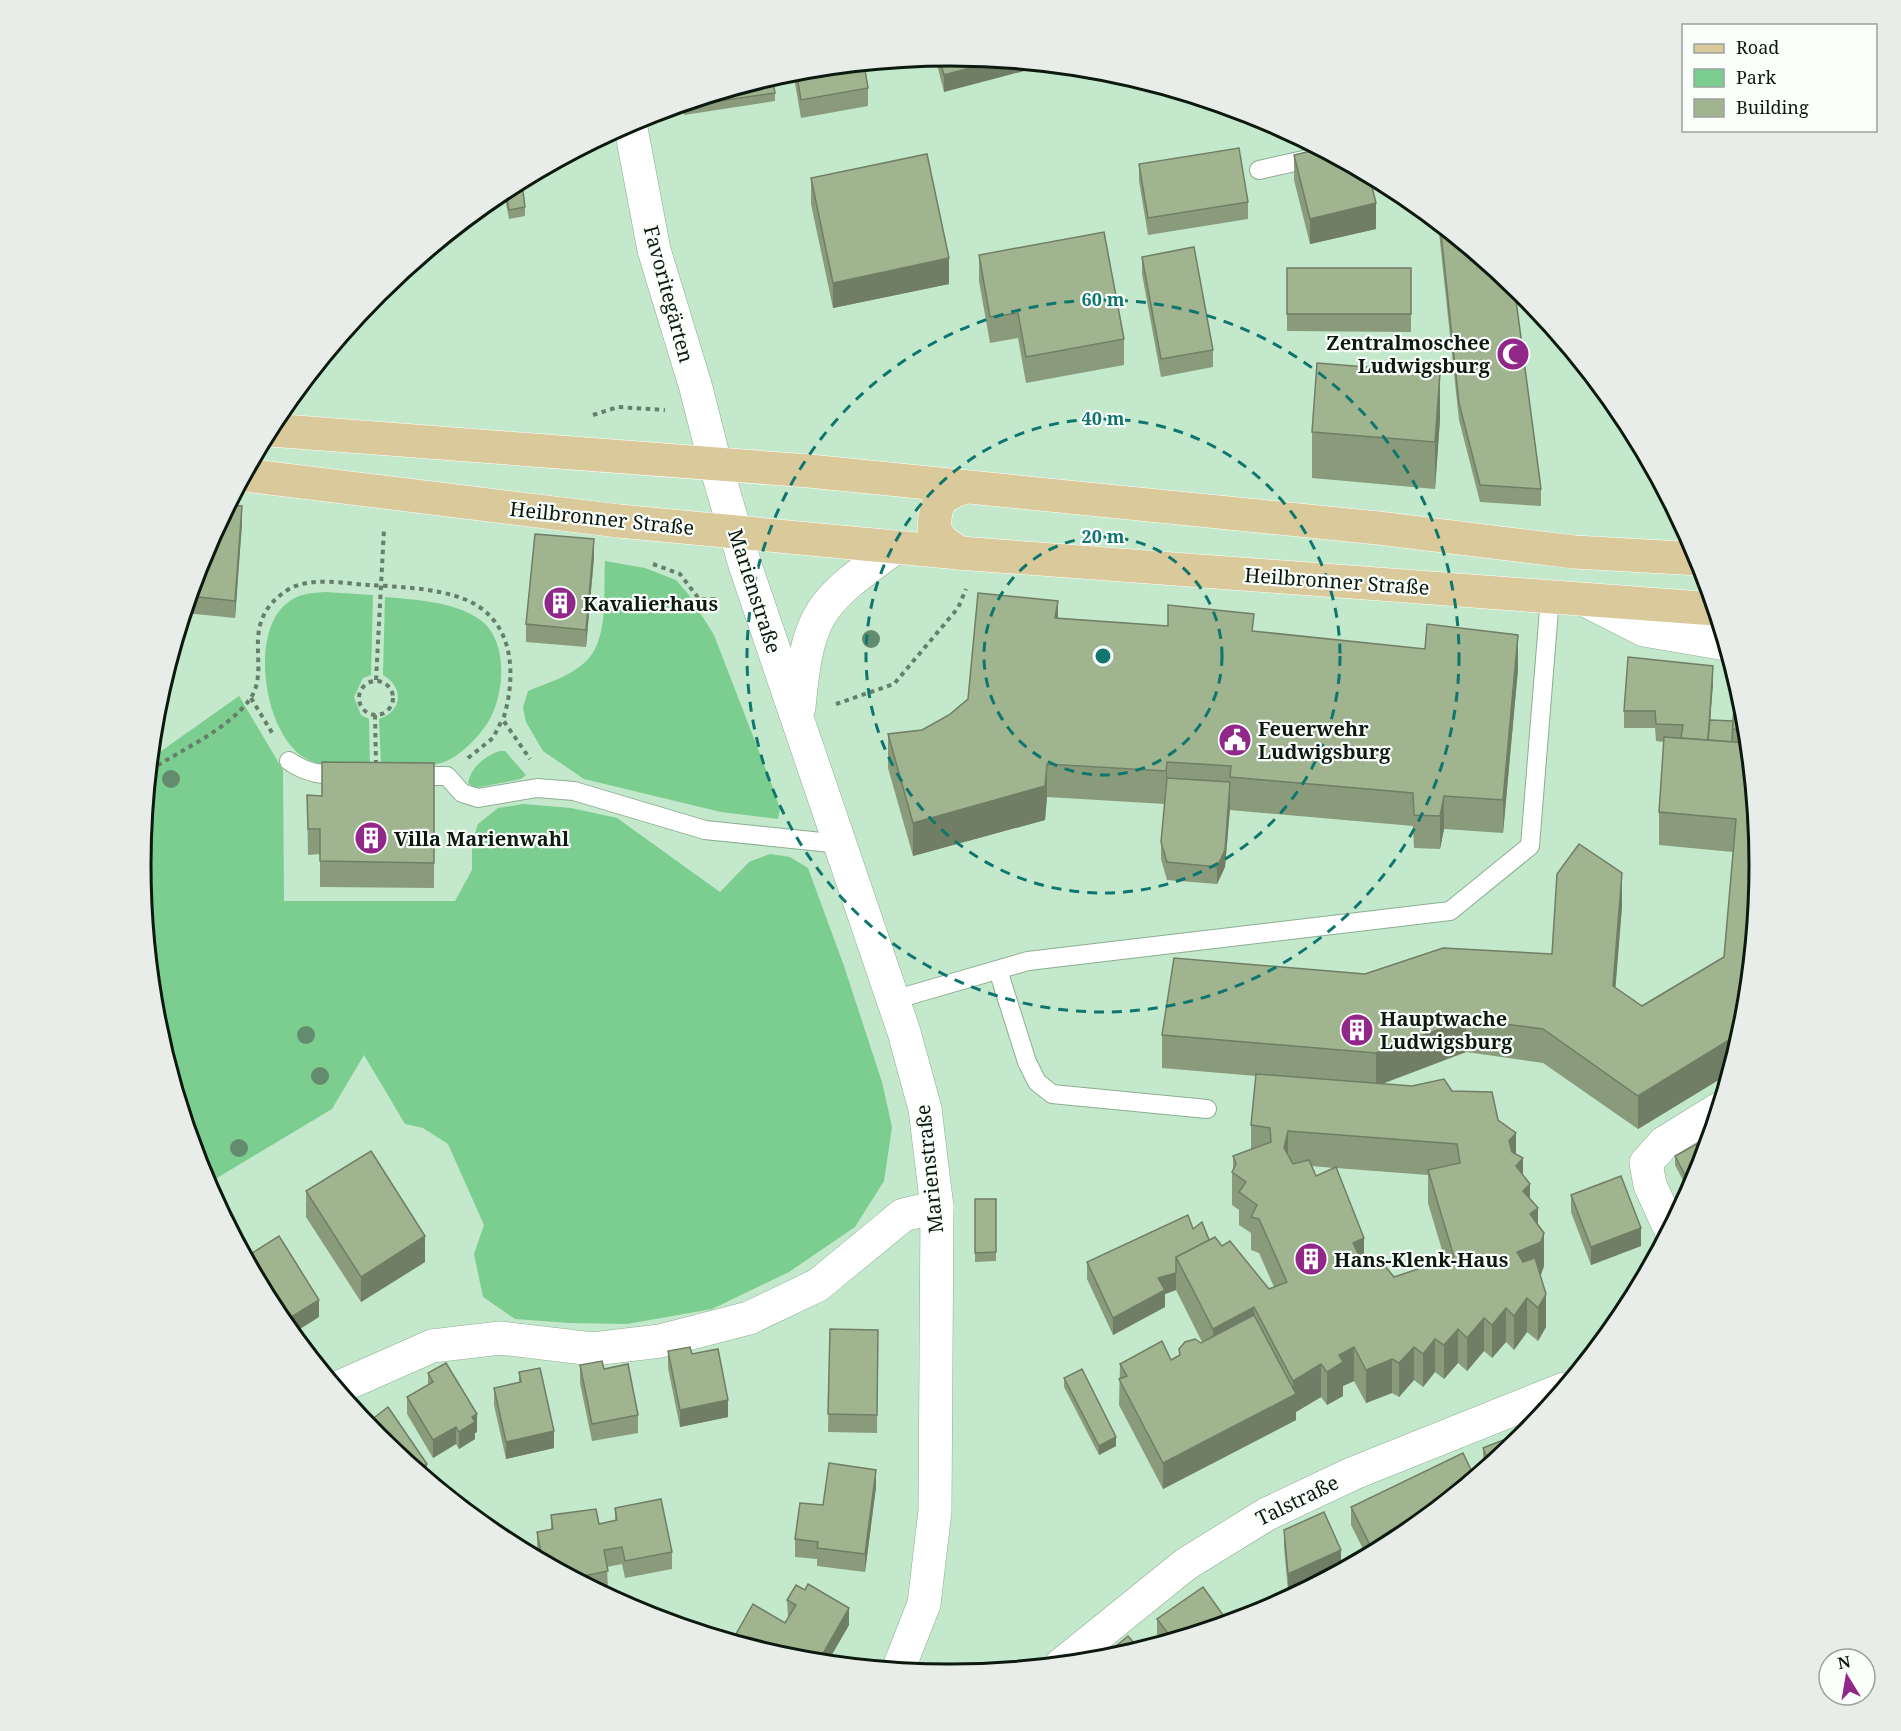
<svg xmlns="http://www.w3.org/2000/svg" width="1901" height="1731" font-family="'Noto Serif',serif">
<rect width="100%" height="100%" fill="#c3e8cb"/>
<g fill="#7bcd90">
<path d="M605 561 645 568 676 580 689 595 714 635 770 780 780 809 778 819 721 812 584 779 543 751 526 722 523 708 528 691C547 683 568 677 583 664 610 643 603 592 605 561Z"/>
<path d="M325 592 373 595 371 675 363 678 354 697 361 715 369 719 370 766C350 766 325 769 307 759 264 737 249 634 286 604 297 594 310 593 325 592Z"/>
<path d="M385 597C416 600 452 601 479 619 508 639 505 688 491 717 483 732 468 748 454 757 434 770 404 766 381 766L379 719C403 711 404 687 383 675Z"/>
<polygon points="161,691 157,754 239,696 283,770 284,901 455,901 472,870 472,843 478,824 498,808 523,804 571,808 617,818 720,892 749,862 770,854 790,857 808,868 844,966 882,1082 892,1127 884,1181 855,1227 789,1272 712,1309 627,1324 570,1323 515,1319 483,1297 474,1254 484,1225 448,1144 423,1128 405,1124 364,1055 332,1109 207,1184 156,1023 141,865 151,760 156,756 151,756 156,707"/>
<path d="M500 751H505L526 775 521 779 475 788 468 783C471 767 485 756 500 751Z"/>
</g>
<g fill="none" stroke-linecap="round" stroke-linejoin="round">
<g stroke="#8bae92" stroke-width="20">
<g id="service">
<polyline points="1259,170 1317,157"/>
<path d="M289 761C307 774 324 775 345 775"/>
<polyline points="412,776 447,776 462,793 478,798 537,788 574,791 705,830 841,844"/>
<polyline points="998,970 1027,1062 1037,1082 1052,1094 1207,1109"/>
<polyline points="893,1000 1028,961 1450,911 1530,846 1550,597"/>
</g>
</g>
<g stroke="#8bae92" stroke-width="34">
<g id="minor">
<polyline points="630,123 654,250 696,388 715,463"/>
<polyline points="1585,600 1644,630 1726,644"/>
<polyline points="1670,1229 1650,1185 1646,1163 1664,1143 1719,1109"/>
<polyline points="337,1388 432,1346 500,1338 593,1349 660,1341 749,1318 818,1285 903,1215 937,1207"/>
<polyline points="1061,1665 1186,1564 1267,1514 1354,1473 1564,1389"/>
</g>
</g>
<g stroke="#8bae92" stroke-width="34">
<g id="tertiary">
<polyline points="715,463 746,568 904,1032 925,1109 937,1207 935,1511 924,1604 898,1670"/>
<path d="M799 707C808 611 819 603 896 547"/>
</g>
</g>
<g stroke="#fff" stroke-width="34">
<g id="primary">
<polyline points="270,430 809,471 1378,528 1574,552 1700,559"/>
<polyline points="245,475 619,521 959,553 1715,609"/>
<path d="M959 553 942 541 934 529C936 501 938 497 965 487"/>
</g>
</g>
<g stroke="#667f6b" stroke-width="4" stroke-dasharray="4.5 4.5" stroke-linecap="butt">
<polyline points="593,415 618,407 665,410"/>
<polyline points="653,564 680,574 699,599 719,599"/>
<polyline points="376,680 384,529"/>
<circle cx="376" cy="698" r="17"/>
<polyline points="251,698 274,736"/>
<polyline points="836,704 894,684 958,608 966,589"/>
<polyline points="375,715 376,765"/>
<polyline points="468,758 493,738 502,720"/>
<path d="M150 770C180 751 230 728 250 699 273 666 235 623 289 589 312 576 345 584 370 585 400 587 436 588 464 599 515 619 517 675 503 720L530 759"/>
</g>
<use href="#service" stroke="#fff" stroke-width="18"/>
<use href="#minor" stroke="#fff" stroke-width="33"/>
<use href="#tertiary" stroke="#fff" stroke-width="33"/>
<use href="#primary" stroke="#daca9b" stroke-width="33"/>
</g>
<g fill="#638c6f">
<circle cx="871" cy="639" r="9"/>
<circle cx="171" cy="779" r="9"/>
<circle cx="306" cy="1035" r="9"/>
<circle cx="320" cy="1076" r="9"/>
<circle cx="239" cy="1148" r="9"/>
</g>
<g fill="#8a9b7c" fill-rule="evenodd">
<polygon points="951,56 944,92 935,57"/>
<polygon points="864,64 868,88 868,106 801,118 793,71"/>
<polygon points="1085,69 1109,71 1118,74 1088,80"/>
<polygon points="772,77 775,93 775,101 684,115 682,105"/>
<polygon points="1294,155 1376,229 1310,244 1294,180"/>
<polygon points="1139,164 1248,202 1248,219 1148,235 1139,181"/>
<polygon points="811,178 949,284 833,308 811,204"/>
<polygon points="506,194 525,207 525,216 509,219 506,203"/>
<polygon points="1438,223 1514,285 1541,489 1541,506 1480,502 1459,420"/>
<polygon points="979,255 1124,339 1124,365 1026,383 1018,338 990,343 979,281"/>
<polygon points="1142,257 1213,350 1213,367 1161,377 1142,274"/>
<polygon points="1287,268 1411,268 1411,332 1287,331"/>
<polygon points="1440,419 1435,489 1312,478 1312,432"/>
<polygon points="1666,494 1676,512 1666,512"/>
<polygon points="242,523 235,618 185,613 202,555"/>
<polygon points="594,557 586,647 526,642 526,624"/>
<polygon points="1058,618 1254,632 1518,669 1503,833 1444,829 1440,849 1414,848 1413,826 1230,810 1230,808 1225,867 1217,884 1167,880 1161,859 1161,842 1165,804 1047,797 1045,820 913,856 888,768 888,734 922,730 949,715 968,699"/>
<path d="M1713 683 1710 720 1733 721 1745 708 1760 866 1745 1024 1730 1073 1638 1129 1543 1063 1466 1052 1382 1084 1452 1091 1498 1120 1516 1154 1538 1224 1544 1266 1540 1275 1546 1327 1538 1341 1527 1332 1514 1350 1506 1342 1492 1358 1484 1351 1467 1371 1458 1363 1444 1379 1435 1372 1423 1387 1414 1380 1399 1397 1392 1393 1366 1403 1354 1381 1343 1386V1396L1327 1405 1321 1397 1296 1412V1420L1163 1489 1119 1405 1120 1364 1171 1360 1179 1356V1349L1202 1342 1176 1290 1165 1294V1307L1113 1335 1087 1279V1262L1193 1229 1209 1240 1222 1246 1269 1289 1274 1287 1259 1253 1251 1250V1233L1239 1225V1210L1232 1205V1172L1233 1169V1156L1251 1150V1125L1256 1076 1162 1068V1035L1365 974 1552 954 1622 906 1615 988 1642 1006 1724 957 1733 852 1659 845V812L1664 742 1656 741 1655 728H1624V711ZM1312 1166 1334 1168 1316 1176ZM1336 1168 1428 1175V1203L1445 1260 1394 1277 1364 1262Z"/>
<polygon points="434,763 434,888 320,887 320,854 308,855 307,795 322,796"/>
<polygon points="1675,1156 1699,1176 1692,1188 1688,1190 1675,1165"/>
<polygon points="306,1191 425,1262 361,1302 306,1217"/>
<polygon points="1571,1195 1641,1246 1591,1265 1571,1212"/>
<polygon points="975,1199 996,1252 996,1261 975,1262"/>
<polygon points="830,1329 878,1330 877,1433 828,1432"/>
<polygon points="668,1351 692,1354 728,1417 680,1427 668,1368"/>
<polygon points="580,1365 604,1369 638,1415 638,1433 592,1441 580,1383"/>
<polygon points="519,1372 554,1448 506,1459 494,1405 494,1388 519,1383"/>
<polygon points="428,1373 477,1432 475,1433 475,1439 459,1449 456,1444 433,1458 407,1414 407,1397 428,1385"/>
<polygon points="1064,1378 1116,1446 1099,1455 1064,1387"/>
<polygon points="1523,1438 1485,1470 1483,1465 1483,1448"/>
<polygon points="876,1487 865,1572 817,1566 817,1559 795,1557 795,1539 823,1505"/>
<polygon points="1351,1507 1400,1539 1367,1557 1351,1525"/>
<polygon points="615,1508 672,1552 672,1569 625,1578 622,1564 607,1567 608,1589 597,1591 539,1559 537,1550 537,1532 551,1529 551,1515 599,1524 615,1520"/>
<polygon points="1284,1530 1341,1567 1288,1591 1284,1547"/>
<polygon points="787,1600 849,1625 827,1663 792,1660 785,1623 788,1618"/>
<polygon points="1157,1619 1228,1624 1163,1644 1157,1636"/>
</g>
<g fill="#707e65">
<polygon points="999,60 1047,65 944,92 944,75"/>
<polygon points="1088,69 1109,71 1118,74 1088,80"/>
<polygon points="1376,203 1376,229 1310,244 1310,219"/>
<polygon points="949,258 949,284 833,308 833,283"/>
<polygon points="1440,373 1440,419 1435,489 1435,442"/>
<polygon points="242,506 242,523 235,618 235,601"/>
<polygon points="594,539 594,557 586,647 586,630"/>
<polygon points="1058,601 1058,634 1055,618"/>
<polygon points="1518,635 1518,669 1503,833 1503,800"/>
<polygon points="1713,666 1713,683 1707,764"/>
<polygon points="1167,762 1167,795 1166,804 1166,771"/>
<polygon points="1047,764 1047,797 1045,820 913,856 913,823"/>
<polygon points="1230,790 1230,808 1225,867 1217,884 1217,867"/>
<polygon points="1444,796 1444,829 1440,849 1440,816"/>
<polygon points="1622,873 1622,906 1613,1019 1613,986"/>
<polygon points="1466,1019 1466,1052 1376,1086 1376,1053"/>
<polygon points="1742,1032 1730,1073 1638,1129 1638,1096"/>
<polygon points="1288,1131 1288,1165 1284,1148"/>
<polygon points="1516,1133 1516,1167 1509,1141"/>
<polygon points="1523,1158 1523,1191 1516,1166"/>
<polygon points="1699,1176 1692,1188 1688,1190 1688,1181"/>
<polygon points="1530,1184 1530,1218 1523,1191"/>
<polygon points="1538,1208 1538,1241 1544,1233 1544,1266 1541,1275 1517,1285 1517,1252 1530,1214"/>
<polygon points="1641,1228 1641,1246 1591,1265 1591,1247"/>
<polygon points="425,1236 425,1262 361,1302 361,1277"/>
<polygon points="1364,1238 1364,1271 1353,1243"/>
<polygon points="1176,1273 1176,1290 1165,1294 1165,1307 1113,1335 1113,1318 1158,1278"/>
<polygon points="1546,1294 1546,1327 1538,1341 1538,1308"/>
<polygon points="1527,1298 1527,1332 1514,1350 1514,1316"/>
<polygon points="319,1300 319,1317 292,1334 283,1322"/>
<polygon points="1254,1307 1254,1340 1213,1362 1213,1329"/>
<polygon points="1506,1308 1506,1342 1492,1358 1492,1325"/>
<polygon points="1484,1318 1484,1351 1467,1371 1467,1338"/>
<polygon points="1458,1329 1458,1363 1444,1379 1444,1345"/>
<polygon points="1435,1339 1435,1372 1423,1387 1423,1354"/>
<polygon points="1354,1347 1354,1381 1343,1386 1343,1396 1327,1405 1327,1372 1339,1355"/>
<polygon points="1414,1347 1414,1380 1399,1397 1399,1363"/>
<polygon points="1392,1359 1392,1393 1366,1403 1366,1370"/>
<polygon points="1321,1364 1321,1397 1296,1412 1296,1420 1163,1489 1163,1463 1293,1396 1293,1381"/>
<polygon points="728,1400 728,1417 680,1427 680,1410"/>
<polygon points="477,1414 477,1432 475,1433 475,1439 459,1449 459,1432 472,1417"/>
<polygon points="456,1427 456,1444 433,1458 433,1440"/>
<polygon points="554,1431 554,1448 506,1459 506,1442"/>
<polygon points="1116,1437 1116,1446 1099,1455 1099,1446"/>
<polygon points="427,1464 427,1476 429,1475 429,1480 423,1475 423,1466"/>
<polygon points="876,1470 876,1487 865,1572 865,1554"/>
<polygon points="1405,1536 1400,1539 1373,1554 1373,1551"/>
<polygon points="1341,1550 1341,1567 1288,1591 1288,1574"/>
<polygon points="849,1608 849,1625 827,1663 818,1662"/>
</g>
<g fill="#a0b490" stroke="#707e65" stroke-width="1.5" fill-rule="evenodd">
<polygon points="951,56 999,60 944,75 939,57"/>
<polygon points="864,64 868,88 801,100 796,71"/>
<polygon points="772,77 775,93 684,106 683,104"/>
<polygon points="1239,148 1248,202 1148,218 1139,164"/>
<polygon points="1319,149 1369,175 1376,203 1310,219 1294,155"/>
<polygon points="927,154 949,258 833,283 811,178"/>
<polygon points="523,191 525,207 509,210 506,194"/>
<polygon points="1440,224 1514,285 1541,489 1480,485 1459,403"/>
<polygon points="1104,232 1124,339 1026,357 1018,313 990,317 979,255"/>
<polygon points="1194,247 1213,350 1161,359 1142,257"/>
<rect x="1287" y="268" width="124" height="46"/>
<polygon points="1317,363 1440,373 1435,442 1312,432"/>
<polygon points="229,505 242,506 235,601 190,596 202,555"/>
<polygon points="535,534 594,539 586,630 526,624"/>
<polygon points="978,593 1058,601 1055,618 1168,626 1168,605 1254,614 1252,631 1425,649 1427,624 1518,635 1503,800 1444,796 1440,816 1414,815 1413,793 1230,777 1231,766 1167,762 1166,771 1047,764 1045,786 913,823 888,734 922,730 949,715 968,699"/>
<polygon points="1628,657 1713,666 1708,740 1681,738 1683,725 1656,724 1655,711 1624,711"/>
<polygon points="1737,681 1745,708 1747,730 1732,729"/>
<polygon points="1710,720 1733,721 1732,742 1708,740"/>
<polygon points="1664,737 1748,743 1760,866 1745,1024 1742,1032 1638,1096 1543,1029 1466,1019 1376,1053 1162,1035 1174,958 1365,974 1443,948 1552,954 1557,874 1579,844 1622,873 1613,986 1642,1006 1724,957 1736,819 1659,812"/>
<polygon points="322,762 434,763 434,863 320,861 320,829 308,829 307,795 322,796"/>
<polygon points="1167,778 1230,782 1225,850 1217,867 1167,862 1161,842"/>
<path d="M1256 1074 1412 1086 1444 1079 1452 1091 1492 1092 1498 1120 1516 1133 1509 1141 1512 1152 1523 1158 1516 1166 1530 1184 1523 1191 1538 1208 1530 1214 1544 1233 1541 1242 1517 1252 1523 1262 1535 1258 1546 1294 1538 1308 1527 1298 1514 1316 1506 1308 1492 1325 1484 1318 1467 1338 1458 1329 1444 1345 1435 1339 1423 1354 1414 1347 1399 1363 1392 1359 1366 1370 1354 1347 1339 1355 1343 1362 1327 1372 1321 1364 1293 1381 1254 1307 1213 1329 1176 1257 1215 1237 1222 1246 1230 1241 1269 1289 1287 1282 1259 1219 1251 1217 1257 1205 1239 1192 1246 1182 1232 1172 1236 1164 1233 1156 1271 1142 1270 1128 1251 1125ZM1288 1131 1457 1144 1460 1163 1428 1170 1454 1257 1394 1277 1385 1266 1374 1261 1362 1262 1353 1243 1364 1238 1336 1167 1316 1176 1309 1160 1293 1164 1284 1148Z"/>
<polygon points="1711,1136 1699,1176 1688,1181 1675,1156"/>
<polygon points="371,1151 425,1236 361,1277 306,1191"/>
<polygon points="1621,1176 1641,1228 1591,1247 1571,1195"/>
<polygon points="975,1199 996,1199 996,1252 975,1253"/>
<polygon points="1188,1215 1193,1229 1202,1222 1209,1240 1176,1257 1176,1273 1158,1278 1165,1290 1113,1318 1087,1262"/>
<polygon points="279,1236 319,1300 283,1322 277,1315 246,1257"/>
<polygon points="1254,1315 1296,1394 1163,1463 1119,1379 1127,1376 1120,1364 1162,1341 1171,1360 1180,1355 1179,1349 1185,1342 1195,1339 1201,1343"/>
<polygon points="830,1329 878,1330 877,1415 828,1414"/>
<polygon points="690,1347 692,1354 718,1349 728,1400 680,1410 668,1351"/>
<polygon points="602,1361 604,1369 628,1364 638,1415 592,1424 580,1365"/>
<polygon points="446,1363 477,1414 472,1417 475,1422 459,1432 456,1427 433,1440 407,1397 433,1382 428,1373"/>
<polygon points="540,1368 554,1431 506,1442 494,1388 521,1382 519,1372"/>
<polygon points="1082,1369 1116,1437 1099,1446 1064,1378"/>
<polygon points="388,1407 427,1464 423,1466 429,1475 425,1477 378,1438 366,1424"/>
<polygon points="1531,1429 1523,1438 1490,1466 1483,1448"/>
<polygon points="1463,1453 1475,1478 1405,1536 1373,1551 1351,1507"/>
<polygon points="829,1463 876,1470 865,1554 817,1548 818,1542 795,1539 800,1503 823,1505"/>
<polygon points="661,1499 672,1552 625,1561 622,1547 604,1550 608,1571 579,1577 577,1571 564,1573 543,1562 537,1532 553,1529 551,1515 596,1509 599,1524 617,1520 615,1508"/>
<polygon points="1324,1512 1341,1550 1288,1574 1284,1530"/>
<polygon points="808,1584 849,1608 818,1662 792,1660 732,1641 753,1604 785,1623 796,1605 787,1600 796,1585 805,1590"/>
<polygon points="1203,1587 1228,1622 1223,1625 1173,1640 1157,1619"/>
<polygon points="1128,1636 1140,1650 1108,1660 1098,1661"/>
</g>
<g fill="none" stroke="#0f766e" stroke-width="3" stroke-dasharray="10 8">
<circle cx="1103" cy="656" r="119"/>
<circle cx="1103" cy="656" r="237"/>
<circle cx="1103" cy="656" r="356"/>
</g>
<defs>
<g id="mosque-disc" transform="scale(1.725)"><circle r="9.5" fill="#92278a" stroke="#fbfffc"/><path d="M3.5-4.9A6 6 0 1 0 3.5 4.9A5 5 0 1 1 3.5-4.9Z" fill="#fff"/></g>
<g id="building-disc" transform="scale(1.725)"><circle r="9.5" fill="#92278a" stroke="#fbfffc"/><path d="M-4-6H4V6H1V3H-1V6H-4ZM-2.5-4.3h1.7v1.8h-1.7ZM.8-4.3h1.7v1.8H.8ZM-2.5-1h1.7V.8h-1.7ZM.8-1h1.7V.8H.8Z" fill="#fff"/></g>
<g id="civic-disc" transform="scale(1.725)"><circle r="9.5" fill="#92278a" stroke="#fbfffc"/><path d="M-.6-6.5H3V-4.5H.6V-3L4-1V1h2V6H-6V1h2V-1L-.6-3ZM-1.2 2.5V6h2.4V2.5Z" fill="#fff"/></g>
</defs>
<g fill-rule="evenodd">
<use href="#mosque-disc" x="1513" y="354"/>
<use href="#building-disc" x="560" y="603"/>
<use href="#civic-disc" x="1235" y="740"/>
<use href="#building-disc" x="371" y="838"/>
<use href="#building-disc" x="1357" y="1030"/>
<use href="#building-disc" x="1311" y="1259"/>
</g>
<g text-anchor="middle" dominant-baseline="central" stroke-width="4.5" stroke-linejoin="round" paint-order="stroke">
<g font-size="20" fill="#0c190f" stroke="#fbfffc">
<text transform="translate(669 294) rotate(75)">Favoritegärten</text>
<text transform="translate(602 518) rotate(6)">Heilbronner Straße</text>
<text transform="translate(1337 581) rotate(4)">Heilbronner Straße</text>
<text transform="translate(755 591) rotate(72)">Marienstraße</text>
<text transform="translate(929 1169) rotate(-96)">Marienstraße</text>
<text transform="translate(1297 1500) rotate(-26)">Talstraße</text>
</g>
<g font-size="20" font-weight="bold" fill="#0c190f" stroke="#fbfffc" text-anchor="start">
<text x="1490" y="342" text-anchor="end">Zentralmoschee<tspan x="1490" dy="23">Ludwigsburg</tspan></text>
<text x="583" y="603">Kavalierhaus</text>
<text x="1258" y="728">Feuerwehr<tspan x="1258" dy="23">Ludwigsburg</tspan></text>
<text x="394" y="838">Villa Marienwahl</text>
<text x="1380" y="1018">Hauptwache<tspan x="1380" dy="23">Ludwigsburg</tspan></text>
<text x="1334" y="1259">Hans-Klenk-Haus</text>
</g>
</g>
<path d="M0 0H1901V1731H0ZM151 865a799 799 0 1 1 1598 0a799 799 0 1 1-1598 0Z" fill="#e8ede9" fill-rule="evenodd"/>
<path fill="none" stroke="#0c190f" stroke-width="3" d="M151 865a799 799 0 1 1 1598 0a799 799 0 1 1-1598 0Z"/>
<circle cx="1103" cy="656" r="9" fill="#0f766e" stroke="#fbfffc" stroke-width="3"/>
<g font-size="18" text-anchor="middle" font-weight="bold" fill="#0f766e" stroke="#fbfffc" stroke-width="4.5" stroke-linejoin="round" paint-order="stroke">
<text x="1103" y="306">60 m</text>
<text x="1103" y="425">40 m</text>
<text x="1103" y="543">20 m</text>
</g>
<rect x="1682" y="24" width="195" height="108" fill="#fbfffc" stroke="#9ba39d" stroke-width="1.5"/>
<rect x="1694" y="44" width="30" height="9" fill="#daca9b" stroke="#9ba39d" stroke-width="1.5"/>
<text x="1736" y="54" font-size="18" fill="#0c190f">Road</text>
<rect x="1694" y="69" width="30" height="18" fill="#7bcd90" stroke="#9ba39d" stroke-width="1.5"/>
<text x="1736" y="84" font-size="18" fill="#0c190f">Park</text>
<rect x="1694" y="99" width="30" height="18" fill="#a0b490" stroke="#9ba39d" stroke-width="1.5"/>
<text x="1736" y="114" font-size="18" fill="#0c190f">Building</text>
<g transform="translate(1847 1677) rotate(349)"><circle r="28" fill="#fbfffc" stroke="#9ba39d" stroke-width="1.5"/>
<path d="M0-4.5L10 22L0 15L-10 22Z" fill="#92278a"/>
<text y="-9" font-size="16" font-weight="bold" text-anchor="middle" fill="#0c190f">N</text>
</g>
</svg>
